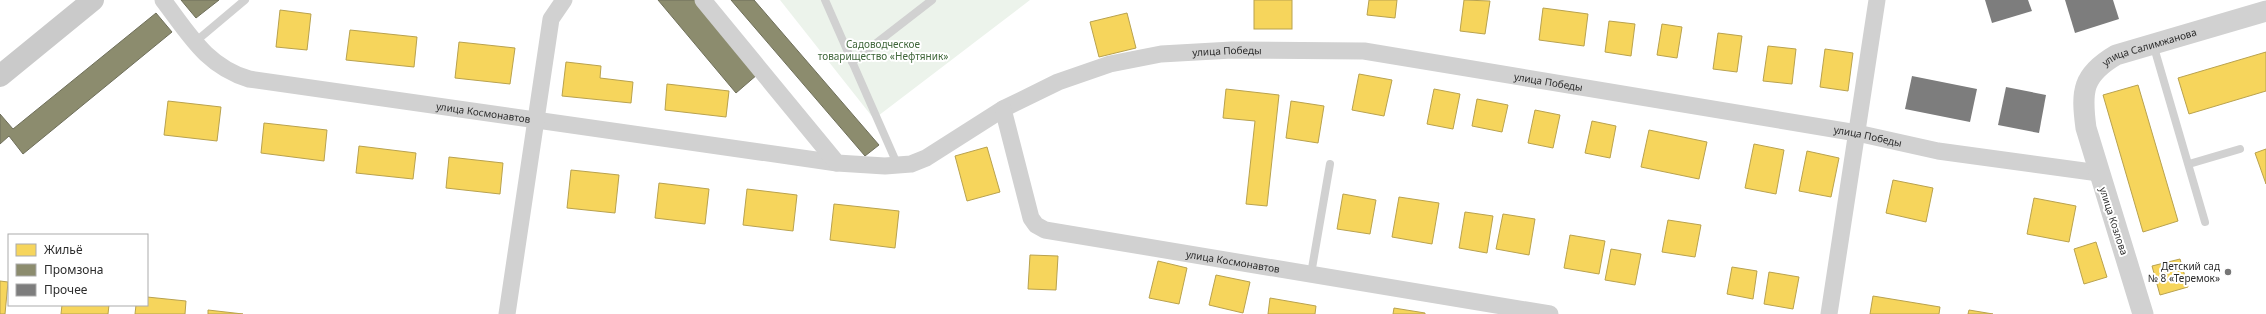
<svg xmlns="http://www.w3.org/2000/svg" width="2266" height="314" font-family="'Noto Sans',sans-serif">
<rect width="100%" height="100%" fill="#fff"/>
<polygon fill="#ecf3eb" points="780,0 1030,0 874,119"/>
<g fill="#f6d55c" stroke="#b9a24e">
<rect x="1254" y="0" width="38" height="29"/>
<polygon points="1369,0 1397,0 1395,18 1367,15"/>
<polygon points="1464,0 1490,1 1485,34 1460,31"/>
<polygon points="1543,8 1588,14 1584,46 1539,40"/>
<polygon points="280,10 311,14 307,50 276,47"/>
<polygon points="1127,13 1136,48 1099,57 1090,22"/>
<polygon points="1609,21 1635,24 1631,56 1605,52"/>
<polygon points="1662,24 1682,27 1677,58 1657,55"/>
<polygon points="350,30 417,37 414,67 346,60"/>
<polygon points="1718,33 1742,36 1737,72 1713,69"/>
<polygon points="459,42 515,48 510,84 455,78"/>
<polygon points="1768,46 1796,49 1792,84 1763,81"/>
<polygon points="1825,49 1853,53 1848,91 1820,87"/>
<polygon points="2266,52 2266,91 2189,114 2178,78"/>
<polygon points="566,62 601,66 600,78 633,82 631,103 562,96"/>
<polygon points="1359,74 1392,80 1384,116 1352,110"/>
<polygon points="667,84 729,91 726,117 665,110"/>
<polygon points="2138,85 2178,221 2143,232 2103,95"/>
<polygon points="1226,89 1279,95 1267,206 1246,204 1255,121 1223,118"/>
<polygon points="1434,89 1460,94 1453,129 1427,124"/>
<polygon points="1477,99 1508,105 1502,132 1472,126"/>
<polygon points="168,101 221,107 217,141 164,135"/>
<polygon points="1291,101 1324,106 1318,143 1286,138"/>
<polygon points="1535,110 1560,115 1553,148 1528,143"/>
<polygon points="1592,121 1616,126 1610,158 1585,153"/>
<polygon points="264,123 327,130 324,161 261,153"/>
<polygon points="1649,130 1707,142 1699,179 1641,167"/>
<polygon points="1754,144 1784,150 1776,194 1745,188"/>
<polygon points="359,146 416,153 413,179 356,173"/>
<polygon points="987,147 1000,192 967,201 955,156"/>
<polygon points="2266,149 2266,184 2255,153"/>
<polygon points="1807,151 1839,158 1831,197 1799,191"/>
<polygon points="449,157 503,163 500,194 446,188"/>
<polygon points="571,170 619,175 615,213 567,208"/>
<polygon points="1893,180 1933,188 1926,222 1886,213"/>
<polygon points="659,183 709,189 705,224 655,218"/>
<polygon points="747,189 797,195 793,231 743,225"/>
<polygon points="1343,194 1376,200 1370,234 1337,229"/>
<polygon points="1399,197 1439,203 1432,244 1392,237"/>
<polygon points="2034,198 2076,206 2069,242 2027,234"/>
<polygon points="834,204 899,211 895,248 830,240"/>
<polygon points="1465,212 1493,216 1487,253 1459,248"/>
<polygon points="1503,214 1535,219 1529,255 1496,249"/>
<polygon points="1668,220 1701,225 1695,257 1662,252"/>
<polygon points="1570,235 1605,241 1599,274 1564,268"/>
<polygon points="2096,242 2107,277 2084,284 2074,249"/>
<polygon points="1611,249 1641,254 1635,285 1605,280"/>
<polygon points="1030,255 1058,256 1056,290 1028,289"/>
<polygon points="2180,259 2188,287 2160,295 2152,266"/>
<polygon points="1158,261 1187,268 1179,304 1149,298"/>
<polygon points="1732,267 1757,271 1753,299 1727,294"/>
<polygon points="1769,272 1799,277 1793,309 1764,304"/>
<polygon points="1216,275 1250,282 1243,313 1209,305"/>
<polygon points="0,281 8,282 5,314 0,314"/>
<polygon points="1873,296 1940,307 1939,314 1870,314"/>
<polygon points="147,297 186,301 185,314 135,314 136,305 147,305"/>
<polygon points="1270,298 1316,306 1315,314 1268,314"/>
<polygon points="62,305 109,305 108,314 61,314"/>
<polygon points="1394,308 1425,313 1425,314 1393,314"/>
<polygon points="208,310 243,314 208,314"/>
<polygon points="1969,310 1993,314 1968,314"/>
</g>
<g fill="#8c8c6e" stroke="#6f6f5a">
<polygon points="181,0 219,0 196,18"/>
<polygon points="658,0 696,0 758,74 736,93"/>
<polygon points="731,0 754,0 879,145 865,156"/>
<polygon points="156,13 172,32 23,154 9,136 0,144 0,114 13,129"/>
</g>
<g fill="#7d7d7d">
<polygon points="1985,0 2028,0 2032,11 1992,23"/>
<polygon points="2065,0 2113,0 2119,19 2075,33"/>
<polygon points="1912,76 1977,89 1970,122 1905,109"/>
<polygon points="2006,87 2046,95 2039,133 1998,125"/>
</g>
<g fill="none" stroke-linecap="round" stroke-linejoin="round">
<g stroke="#d1d1d1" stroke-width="8">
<polyline points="825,0 898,166"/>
<polyline points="195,42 245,0"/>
<polyline points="2153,44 2205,222"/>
<polyline points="852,62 932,0"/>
<polyline points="2189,164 2240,149"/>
<polyline points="1311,274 1330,164"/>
</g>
<g stroke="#d1d1d1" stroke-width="17">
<path id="s1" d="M163 0C189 34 206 66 249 79L837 163"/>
<path id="s2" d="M703 0 837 163 885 166 911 164 926 158 1003 109 1058 82 1110 64 1161 54 1232 50 1364 51 1857 133 1938 151 2099 173"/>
<path id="s3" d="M1003 109 1031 218 1036 225 1045 230 1550 314"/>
<polyline points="507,314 551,19 564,0"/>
<polyline points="1829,314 1877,0"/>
</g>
<path stroke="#d1d1d1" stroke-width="21" id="s4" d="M2143 314 2086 128C2081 91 2082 75 2116 55L2266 11"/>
<polyline stroke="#cacaca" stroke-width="22" points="0,76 93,0"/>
</g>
<circle fill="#767676" stroke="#fff" stroke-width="1.5" cx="2228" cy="272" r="4"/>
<g text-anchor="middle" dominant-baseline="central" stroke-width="4" stroke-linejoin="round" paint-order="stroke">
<g font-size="10" fill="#40673b" stroke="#fff">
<text x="883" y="44">Садоводческое<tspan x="883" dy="12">товарищество «Нефтяник»</tspan></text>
</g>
<g font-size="10" fill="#2c2c2c" stroke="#fff">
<text stroke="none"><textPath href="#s4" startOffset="315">улица Салимжанова</textPath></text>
<text stroke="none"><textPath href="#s2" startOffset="627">улица Победы</textPath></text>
<text stroke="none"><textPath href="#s2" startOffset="951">улица Победы</textPath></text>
<text stroke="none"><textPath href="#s1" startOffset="356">улица Космонавтов</textPath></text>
<text stroke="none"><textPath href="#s2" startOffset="1275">улица Победы</textPath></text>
<text transform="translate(2114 221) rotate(72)">улица Козлова</text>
<text stroke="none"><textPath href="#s3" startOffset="322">улица Космонавтов</textPath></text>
</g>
<g font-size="10" fill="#2c2c2c" stroke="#fff" text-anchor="end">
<text x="2220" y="266">Детский сад<tspan x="2220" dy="12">№ 8 «Теремок»</tspan></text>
</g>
</g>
<rect x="8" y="234" width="140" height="72" fill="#ffffff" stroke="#ababab"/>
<rect x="16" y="244" width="20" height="12" fill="#f6d55c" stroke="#ababab"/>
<text x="44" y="254" font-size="12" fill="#2c2c2c">Жильё</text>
<rect x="16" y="264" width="20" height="12" fill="#8c8c6e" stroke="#ababab"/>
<text x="44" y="274" font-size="12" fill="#2c2c2c">Промзона</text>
<rect x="16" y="284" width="20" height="12" fill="#7d7d7d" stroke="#ababab"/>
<text x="44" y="294" font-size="12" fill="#2c2c2c">Прочее</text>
</svg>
